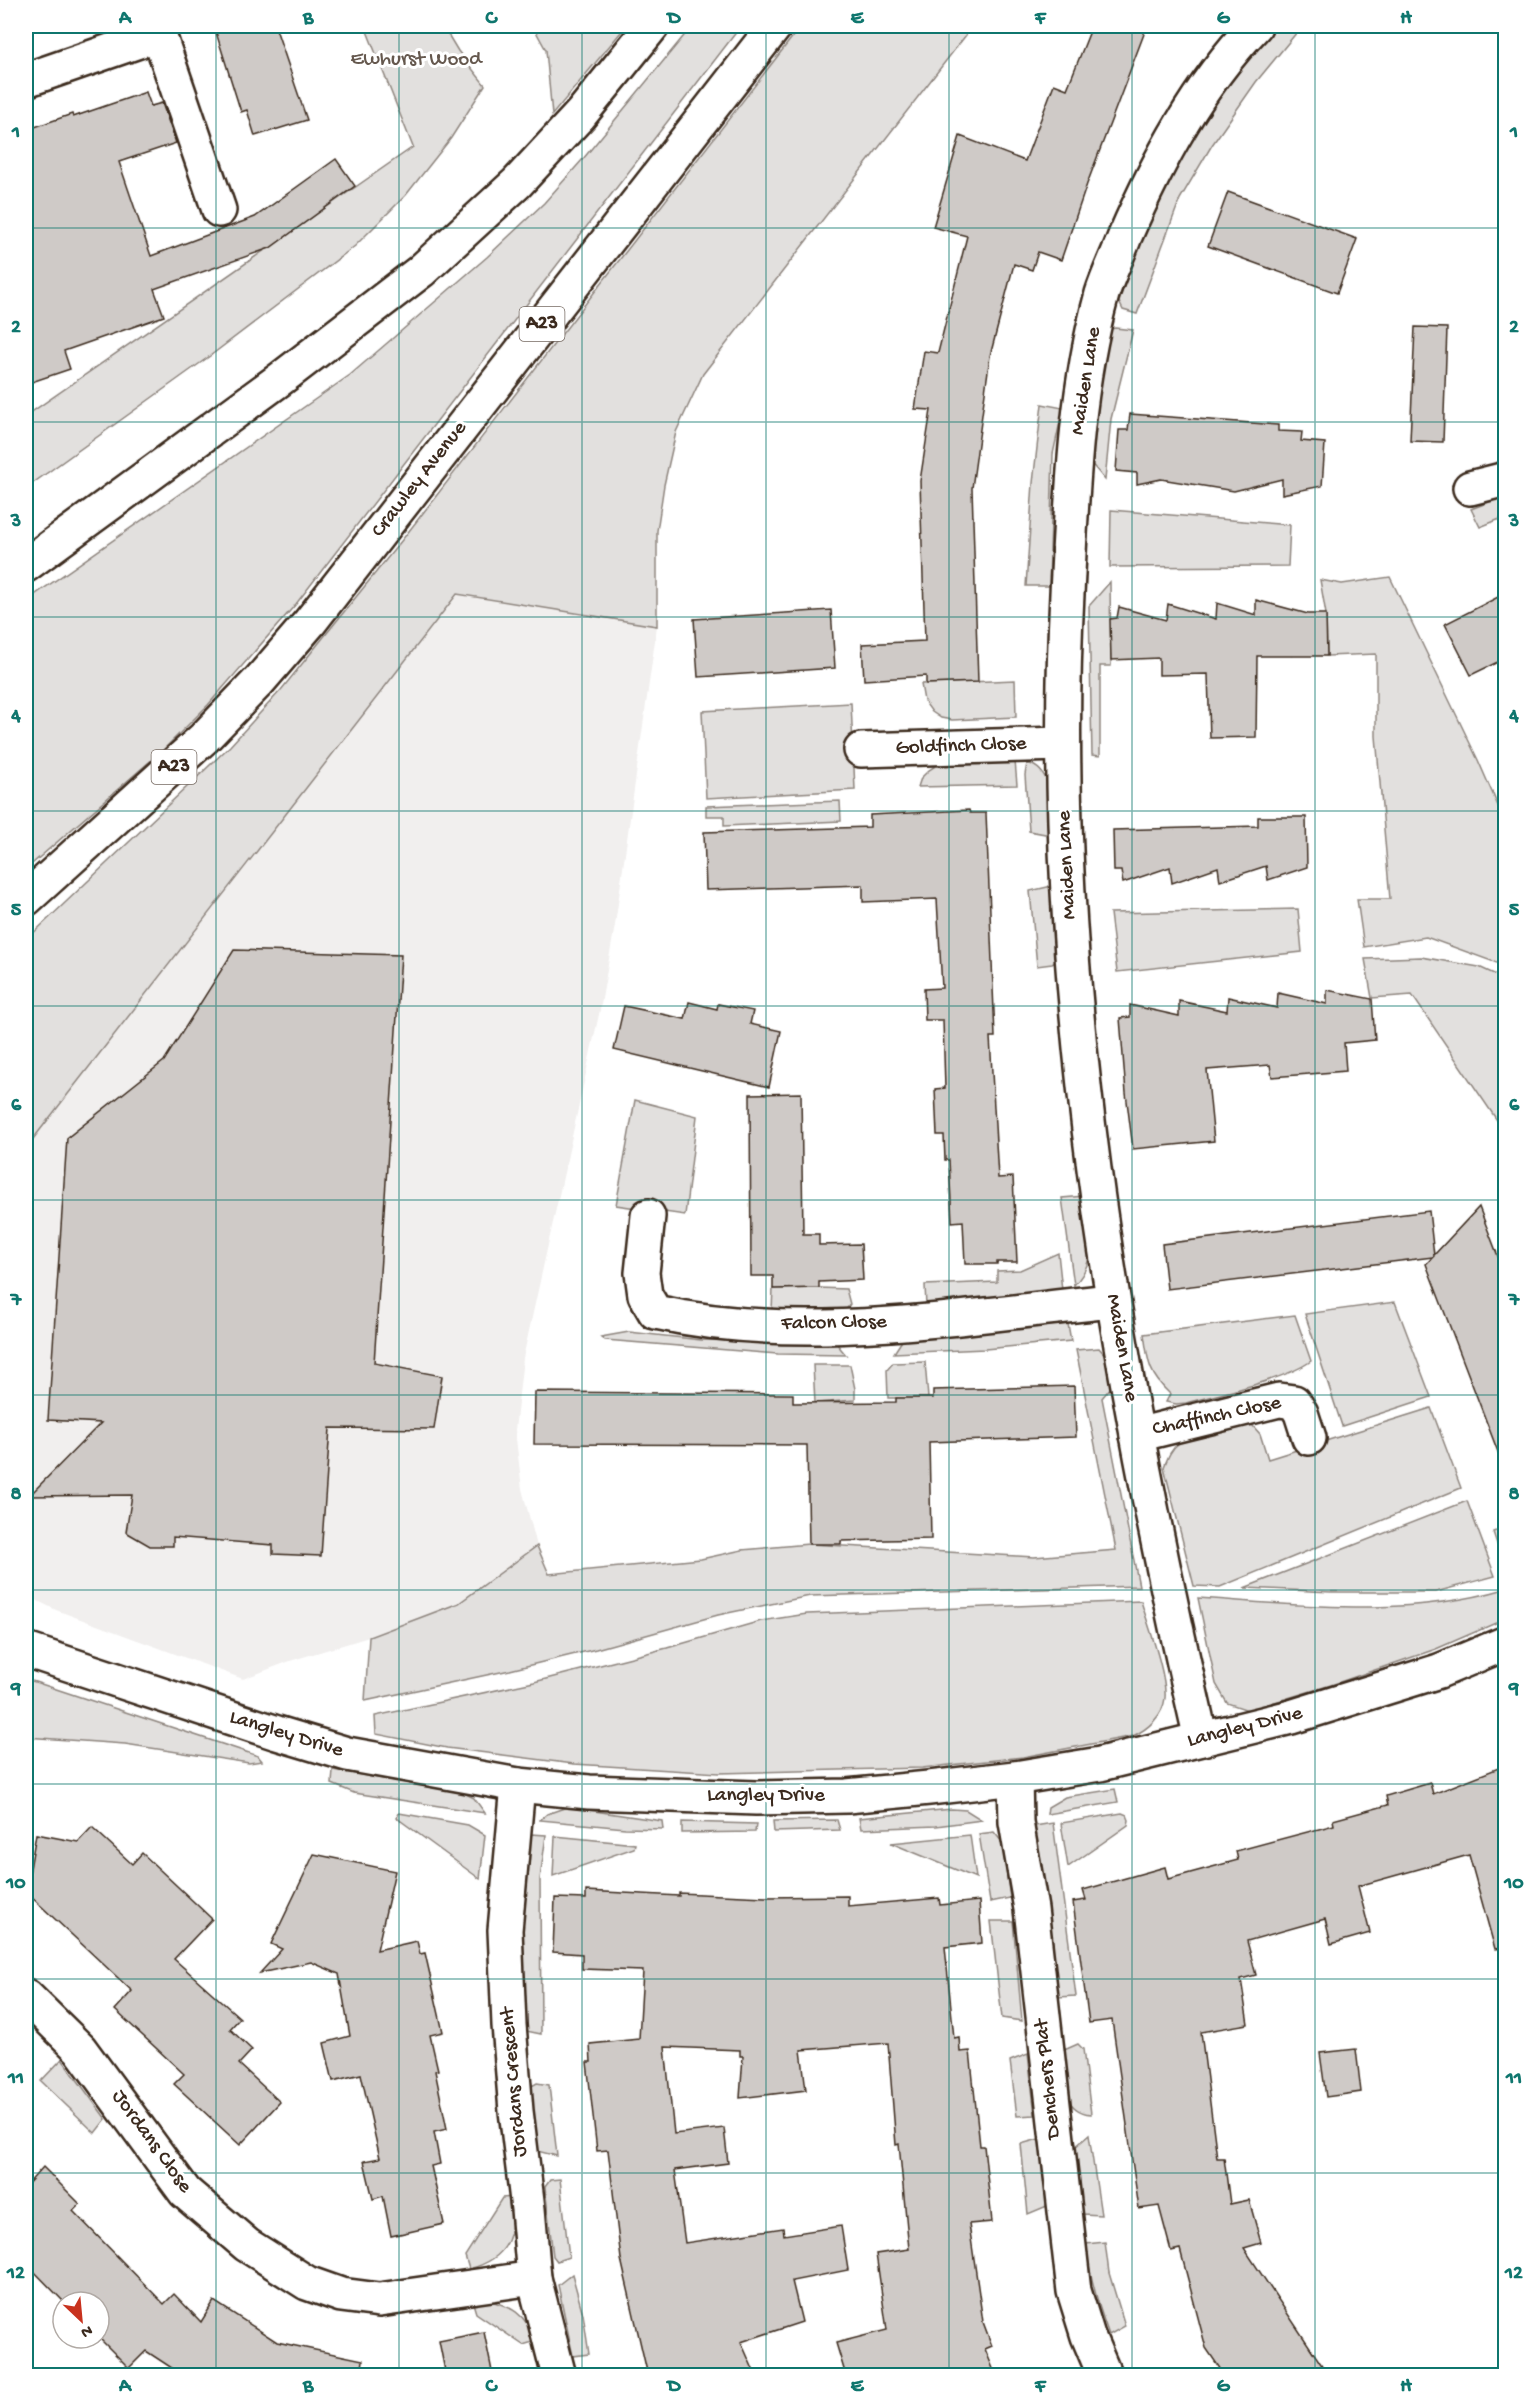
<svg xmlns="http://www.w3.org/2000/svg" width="1531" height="2401" font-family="'Gochi Hand',sans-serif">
<rect width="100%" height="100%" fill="#fff"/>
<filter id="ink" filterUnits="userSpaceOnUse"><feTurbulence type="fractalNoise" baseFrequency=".0167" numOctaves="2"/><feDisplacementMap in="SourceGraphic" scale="12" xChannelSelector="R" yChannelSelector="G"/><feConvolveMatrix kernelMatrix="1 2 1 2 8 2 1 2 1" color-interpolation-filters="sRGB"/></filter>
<g filter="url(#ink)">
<polygon fill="#f1efee" points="457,593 657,626 615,925 600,1010 523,1358 515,1430 522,1489 537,1546 459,1603 369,1637 290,1661 243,1679 56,1610 26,1595 26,1143"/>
<g fill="#e2e0de" stroke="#8e857e" stroke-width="1.5">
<polygon points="365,26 443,26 458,51 485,85 451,138 406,195 355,246 210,356 26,488 26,416 413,147"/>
<polygon points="533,26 626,26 552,115 546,50"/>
<polygon points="692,26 741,26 296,604 208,705 163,750 26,869 26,601 350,375 429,307 487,257 544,203 583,159"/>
<polygon points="801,26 973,26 703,374 676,432 664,485 657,531 657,626 457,594 26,1148 26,940 230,746 281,690 402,540"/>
<path d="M1278 26H1302L1256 82 1212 145 1180 199 1137 314 1123 310 1119 302C1139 235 1170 170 1209 111 1229 81 1254 53 1278 26Z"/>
<polygon points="1115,328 1133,330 1111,419 1105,480 1090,462 1099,383 1111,329"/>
<polygon points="1042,404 1063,408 1053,454 1049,586 1026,586 1033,483"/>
<polygon points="1505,496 1505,517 1480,527 1471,509"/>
<polygon points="1111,510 1290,525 1288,566 1110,567"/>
<polygon points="1390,577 1478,760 1505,822 1505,966 1426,937 1364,947 1357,899 1390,899 1376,736 1376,654 1327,656 1326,614 1320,580 1342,584"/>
<polygon points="1110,582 1111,666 1100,666 1100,756 1092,755 1089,606"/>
<polygon points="1015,680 1016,717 952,720 941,718 932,712 924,701 921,684"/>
<polygon points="851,703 855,790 706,798 702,711"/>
<polygon points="1015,761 1017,785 918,787 921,778 929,770 940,763"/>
<path d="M1027 763C1057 771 1050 810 1051 835L1029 831 1025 775Z"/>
<polygon points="840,801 841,821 724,826 724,816 706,816 706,806"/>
<polygon points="1052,886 1057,961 1052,964 1037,966 1030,891"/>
<polygon points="1298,909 1302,952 1117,972 1110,913"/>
<polygon points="1421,957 1479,967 1505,979 1505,1132 1412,995 1372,998 1365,959"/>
<polygon points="635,1100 697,1116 685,1215 616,1205"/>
<path d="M1084 1196C1088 1229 1100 1259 1074 1285L1062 1198Z"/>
<polygon points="1058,1253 1062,1290 926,1306 925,1285 997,1282 997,1271 1020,1270"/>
<polygon points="819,1288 846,1289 850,1304 846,1310 772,1310 773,1289"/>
<polygon points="1395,1302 1431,1397 1342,1426 1305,1314"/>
<path d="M1295 1315 1311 1361C1285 1380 1219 1394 1186 1403L1176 1404 1166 1402 1170 1394C1149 1374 1148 1363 1144 1334Z"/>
<polygon points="1068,1324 1071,1341 985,1349 894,1353 903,1339"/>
<polygon points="629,1332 701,1340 836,1343 846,1355 778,1354 605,1340 601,1337"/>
<polygon points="1099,1348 1105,1355 1112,1386 1102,1398 1139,1586 810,1596 718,1615 596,1649 510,1670 365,1701 369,1637 459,1603 537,1546 549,1574 701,1559 742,1550 809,1544 1034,1557 1116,1550 1076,1350"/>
<polygon points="925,1362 928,1398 888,1398 887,1370 893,1363"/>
<polygon points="813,1365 850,1365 855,1389 855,1400 815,1403"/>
<path d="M1431 1408 1461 1488 1220 1587 1194 1586 1164 1467C1168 1457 1171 1449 1179 1443 1192 1432 1235 1424 1252 1425L1260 1434 1268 1459Z"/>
<polygon points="1467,1501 1495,1576 1436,1592 1332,1592 1244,1588"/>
<polygon points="1505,1528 1506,1528 1505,1568 1493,1532"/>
<path d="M1505 1589V1619L1436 1649 1331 1685 1248 1710 1227 1703 1216 1684 1198 1598C1300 1605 1406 1618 1505 1589Z"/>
<path d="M1141 1601C1148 1625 1167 1675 1165 1698 1163 1716 1148 1729 1133 1736L1023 1757 922 1768 719 1773 574 1764 447 1748 376 1734 375 1716 534 1682 667 1648 761 1621 807 1614Z"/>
<polygon points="26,1679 258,1756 262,1761 249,1763 125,1744 26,1737"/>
<polygon points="333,1770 464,1793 474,1798 485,1813 354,1793 332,1784"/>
<polygon points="1115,1789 1118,1802 1047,1814 1048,1807 1065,1797"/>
<polygon points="567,1807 662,1821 663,1829 625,1828 540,1820 547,1814"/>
<polygon points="952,1809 966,1810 982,1820 936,1826 861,1829 859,1818"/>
<polygon points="399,1813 468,1825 485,1835 480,1879 397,1818"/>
<polygon points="1122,1813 1127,1815 1129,1820 1128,1825 1068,1867 1061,1823"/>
<polygon points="837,1820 840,1830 774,1832 773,1821"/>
<polygon points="682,1822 756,1824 755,1832 682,1833"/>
<polygon points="1053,1823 1076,1996 1057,1997 1049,1915 1036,1848 1035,1826"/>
<polygon points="994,1832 1002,1842 1010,1898 990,1902 979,1834"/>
<polygon points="531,1834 546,1835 540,1879 541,2034 526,2031 519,1923"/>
<polygon points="970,1835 976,1878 891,1843"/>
<polygon points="555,1836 635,1844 634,1848 553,1876"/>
<polygon points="991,1921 1013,1921 1022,2021 1002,2018"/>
<path d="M1078 2044 1083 2049 1091 2114C1059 2111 1064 2075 1062 2051Z"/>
<polygon points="1028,2054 1035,2115 1017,2116 1010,2061"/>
<polygon points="62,2059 106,2119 95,2133 41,2081"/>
<polygon points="537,2083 549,2085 557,2156 537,2151 530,2087"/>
<polygon points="1089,2135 1101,2215 1083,2214 1074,2148"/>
<polygon points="1039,2139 1047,2206 1028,2214 1021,2144"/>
<polygon points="560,2179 569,2257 557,2261 553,2256 545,2187 550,2180"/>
<path d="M513 2197C514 2236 510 2258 469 2269L465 2256 502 2198Z"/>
<path d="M1105 2242 1109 2273 1125 2326 1109 2335C1098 2305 1089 2276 1086 2244Z"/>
<polygon points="572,2274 583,2314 589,2354 573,2356 558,2285"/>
<path d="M483 2299C512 2306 525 2313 536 2341L523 2345 476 2313 472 2300Z"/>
</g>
<g fill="#cfcac7" stroke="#3b2a1e" stroke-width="1.5">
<polygon points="214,26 275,26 307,120 255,136 247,110 241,112"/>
<polygon points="1092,26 1147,26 1087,184 1061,260 1038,252 1032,270 1014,264 990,356 972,488 978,682 926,684 926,676 864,680 862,644 925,641 920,481 931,410 915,409 924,351 938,353 967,236 933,227 960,136 1025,161 1054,84 1067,89"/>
<polygon points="146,92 151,106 162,103 176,143 119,162 151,256 255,217 336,159 355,186 270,248 154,289 164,316 64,351 70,369 26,384 26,130 72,114 73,117"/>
<polygon points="1228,192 1357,239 1337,293 1208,246"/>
<polygon points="1415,327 1447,328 1443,442 1410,441"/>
<polygon points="1130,414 1278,425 1278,431 1302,432 1301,441 1325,443 1322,486 1282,494 1282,479 1234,491 1161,479 1137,484 1137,473 1116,471 1119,430 1128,430"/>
<polygon points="1506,593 1506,658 1471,675 1445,624"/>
<polygon points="1256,600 1308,614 1326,614 1327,656 1257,656 1256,737 1210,738 1208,674 1159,675 1159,658 1111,660 1110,619 1117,618 1119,607 1166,620 1168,604 1216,619 1217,603 1256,615"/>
<polygon points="831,610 835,668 698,677 694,619"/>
<polygon points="969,810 970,813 986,813 995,1037 990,1037 998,1178 1013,1177 1017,1262 997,1262 997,1264 965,1264 963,1221 952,1222 949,1160 945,1160 944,1135 937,1135 935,1089 945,1088 943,1020 925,1020 924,989 942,988 937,899 863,902 863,885 706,890 704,832 870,827 870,815"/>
<polygon points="1258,817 1306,817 1307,867 1268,880 1266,866 1220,881 1218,867 1172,883 1170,867 1123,883 1121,871 1114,871 1113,830 1258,826"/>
<polygon points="234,950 401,955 374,1363 442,1376 434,1429 330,1428 321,1556 273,1554 273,1545 173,1537 173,1546 150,1546 126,1532 132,1495 29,1496 101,1423 48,1420 67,1138 164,1061"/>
<polygon points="1327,990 1372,999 1375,1040 1344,1043 1346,1071 1272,1077 1270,1065 1207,1070 1214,1141 1133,1149 1126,1093 1120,1018 1130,1017 1130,1005 1179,1016 1179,1001 1227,1011 1228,997 1277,1008 1278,993 1327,1004"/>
<polygon points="689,1002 717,1009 718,1004 753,1011 750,1024 781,1031 769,1087 614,1050 624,1006 685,1019"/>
<polygon points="801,1093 803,1234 819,1234 819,1245 861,1244 863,1280 819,1282 819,1288 773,1289 773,1276 751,1276 750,1094"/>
<polygon points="1479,1207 1506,1277 1506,1465 1503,1465 1426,1264 1433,1257 1167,1289 1162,1244 1429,1211 1434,1255"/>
<polygon points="1074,1386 1076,1437 929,1442 931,1539 841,1541 841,1544 809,1544 807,1445 534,1444 535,1392 793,1394 793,1403 896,1402 896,1398 933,1398 933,1390"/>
<polygon points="1506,1765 1506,1948 1495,1949 1469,1855 1358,1886 1370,1933 1331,1944 1325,1919 1247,1941 1256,1975 1241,1979 1248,2024 1201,2032 1217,2158 1224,2158 1230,2204 1249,2200 1261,2243 1244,2248 1329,2376 1225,2376 1206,2348 1180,2249 1171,2251 1159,2206 1139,2209 1112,2020 1089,2023 1073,1902 1086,1900 1083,1890 1165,1867 1168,1879 1238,1860 1236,1851 1334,1825 1333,1820 1388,1805 1386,1796 1430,1783 1433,1794"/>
<polygon points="92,1827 132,1864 142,1853 212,1919 174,1959 240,2018 230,2029 252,2050 239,2064 280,2102 240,2145 174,2084 184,2074 115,2010 132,1991 26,1892 36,1834 78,1842"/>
<polygon points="314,1854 395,1871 377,1950 417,1941 420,1954 425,1953 443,2032 430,2035 438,2070 435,2071 447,2129 434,2132 440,2164 431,2166 444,2224 391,2236 383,2196 373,2199 364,2161 380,2158 361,2074 333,2081 324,2043 350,2036 339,1974 311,1962 260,1973 282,1949 271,1944"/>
<polygon points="586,1891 679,1896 679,1893 765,1897 848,1896 848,1906 939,1898 940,1905 979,1901 982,1943 945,1947 954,2038 959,2037 960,2052 970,2051 980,2146 984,2146 992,2222 969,2224 983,2322 992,2346 985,2349 996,2376 846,2376 836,2343 887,2330 876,2254 909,2249 899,2144 896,2145 888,2043 801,2050 806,2090 740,2098 743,2056 740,2056 740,2050 665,2047 674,2134 724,2128 728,2163 675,2170 685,2243 783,2228 784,2235 841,2226 848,2270 792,2281 802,2322 741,2342 756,2376 648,2376 621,2259 608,2150 597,2151 587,2062 591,2062 590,2044 639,2039 643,1971 582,1969 582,1954 553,1952 555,1898 586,1899"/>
<polygon points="1356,2049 1361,2092 1326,2097 1320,2053"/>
<polygon points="43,2167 80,2204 73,2211 164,2304 174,2294 201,2322 214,2301 277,2342 363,2360 361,2376 184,2376 146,2351 129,2368 99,2338 99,2302 64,2302 26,2263 26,2186"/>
<polygon points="484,2332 493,2376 446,2376 439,2341"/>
</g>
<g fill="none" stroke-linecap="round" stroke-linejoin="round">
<g stroke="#3b2a1e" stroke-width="38">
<g id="minor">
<polyline points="156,26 219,210"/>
<polyline points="26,80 159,34"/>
<polyline points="1470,488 1506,479"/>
<polyline points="861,750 1062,744"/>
<path d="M648 1216 642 1273 645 1295 655 1312C805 1345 962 1316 1112 1301"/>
<polyline points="1137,1435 1279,1400 1294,1402 1301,1413 1309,1438"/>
<polyline points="26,1650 277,1733 347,1754 518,1785 589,1792 756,1798 847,1796 929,1788 1015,1778 1100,1764 1291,1717 1439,1671 1506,1643"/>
<path d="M1201 1739C1115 1365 1047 979 1067 594 1072 493 1075 392 1102 294 1108 275 1118 255 1125 236 1158 160 1198 86 1255 26"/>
<polyline points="1015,1778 1016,1822 1031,1909 1074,2291 1088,2336 1105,2376"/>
<polyline points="518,1785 505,1930 509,2025 516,2111 528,2209 534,2278 559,2376"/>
<polyline points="26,1996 80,2049 185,2192 247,2245 307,2283 341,2295 379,2300 534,2278"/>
</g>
</g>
<g stroke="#3b2a1e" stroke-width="38">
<g id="primary">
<polyline points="26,565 279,380 421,271 517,183 581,114 652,26"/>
<polyline points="26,899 204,738 260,680 310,622 775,26"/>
</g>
</g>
<use href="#minor" stroke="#fff" stroke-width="33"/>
<use href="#primary" stroke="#fff" stroke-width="33"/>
</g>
</g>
<path fill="none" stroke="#0f766e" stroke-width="1.5" stroke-opacity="0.55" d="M216 26V2376M399 26V2376M582 26V2376M766 26V2376M949 26V2376M1132 26V2376M1315 26V2376M26 228H1506M26 422H1506M26 617H1506M26 811H1506M26 1006H1506M26 1200H1506M26 1395H1506M26 1590H1506M26 1784H1506M26 1979H1506M26 2173H1506"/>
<g text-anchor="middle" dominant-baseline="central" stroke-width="6" stroke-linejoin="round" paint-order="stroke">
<g fill="#fff" stroke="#766a62" stroke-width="1.5">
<rect x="519.5" y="307" width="45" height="34" rx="4.5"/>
<rect x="151.5" y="750" width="45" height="34" rx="4.5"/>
</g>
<g font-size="20" font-weight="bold" fill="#3b2a1e">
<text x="542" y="324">A23</text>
<text x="174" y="767">A23</text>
</g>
<g font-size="21" fill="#65584e" stroke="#fff">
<text x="416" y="60">Ewhurst Wood</text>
</g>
<g font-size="21" fill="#3b2a1e" stroke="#fff">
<text transform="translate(1087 381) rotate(-81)">Maiden Lane</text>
<text transform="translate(420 480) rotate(-52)">Crawley Avenue</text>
<text transform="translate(961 747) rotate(-2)">Goldfinch Close</text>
<text transform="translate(1068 865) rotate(-93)">Maiden Lane</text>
<text transform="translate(834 1324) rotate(-1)">Falcon Close</text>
<text transform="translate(1121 1348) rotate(80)">Maiden Lane</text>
<text transform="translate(1217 1417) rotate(-12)">Chaffinch Close</text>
<text transform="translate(1245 1728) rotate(-14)">Langley Drive</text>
<text transform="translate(286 1735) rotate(17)">Langley Drive</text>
<text x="766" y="1796">Langley Drive</text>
<text transform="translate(1049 2079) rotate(-96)">Denchers Plat</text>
<text transform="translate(515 2082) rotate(-95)">Jordans Crescent</text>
<text transform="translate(151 2142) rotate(54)">Jordans Close</text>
</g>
</g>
<rect width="1531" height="2401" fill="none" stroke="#fff" stroke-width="66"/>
<g transform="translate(81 2320) rotate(154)"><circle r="28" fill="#ffffff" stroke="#b1aaa5" stroke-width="1.5"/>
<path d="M0-4.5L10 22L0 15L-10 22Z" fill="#c8321e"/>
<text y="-9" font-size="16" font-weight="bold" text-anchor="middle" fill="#3b2a1e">N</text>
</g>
<rect x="33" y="33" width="1465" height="2335" fill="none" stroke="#0f766e" stroke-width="2"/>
<g font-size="20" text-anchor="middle" font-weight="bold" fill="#0f766e">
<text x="125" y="23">A</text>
<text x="308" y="23">B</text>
<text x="491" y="23">C</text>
<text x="674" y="23">D</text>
<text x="857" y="23">E</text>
<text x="1040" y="23">F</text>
<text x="1223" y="23">G</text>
<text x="1406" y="23">H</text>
<text x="16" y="137">1</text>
<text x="1514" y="137">1</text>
<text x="16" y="332">2</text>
<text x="1514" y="332">2</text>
<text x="16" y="526">3</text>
<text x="1514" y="526">3</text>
<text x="16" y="721">4</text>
<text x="1514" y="721">4</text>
<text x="16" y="915">5</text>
<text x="1514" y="915">5</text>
<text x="16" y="1110">6</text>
<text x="1514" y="1110">6</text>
<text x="16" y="1305">7</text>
<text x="1514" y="1305">7</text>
<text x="16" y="1499">8</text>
<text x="1514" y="1499">8</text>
<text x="16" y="1694">9</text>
<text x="1514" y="1694">9</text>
<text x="16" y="1888">10</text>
<text x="1514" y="1888">10</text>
<text x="16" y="2083">11</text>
<text x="1514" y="2083">11</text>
<text x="16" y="2278">12</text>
<text x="1514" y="2278">12</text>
<text x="125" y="2391">A</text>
<text x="308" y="2391">B</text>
<text x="491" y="2391">C</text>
<text x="674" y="2391">D</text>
<text x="857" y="2391">E</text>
<text x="1040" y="2391">F</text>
<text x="1223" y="2391">G</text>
<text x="1406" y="2391">H</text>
</g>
</svg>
